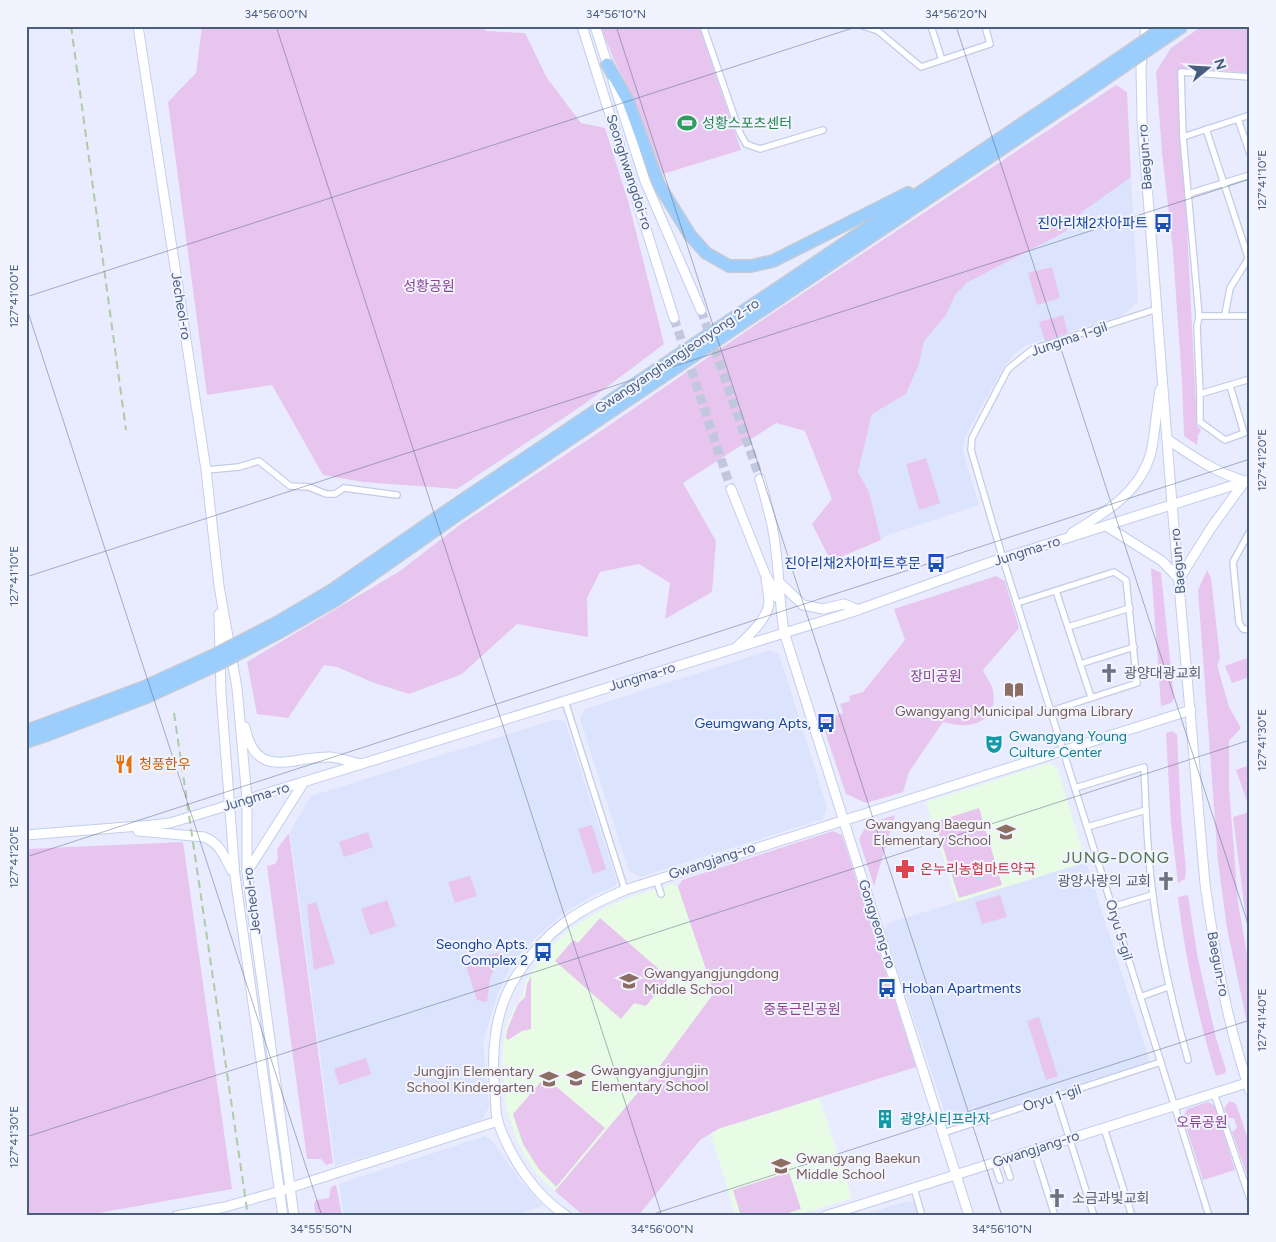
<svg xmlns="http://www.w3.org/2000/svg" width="1276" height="1242" font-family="Figtree,'Noto Sans KR',sans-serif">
<rect width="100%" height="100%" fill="#e9ecfe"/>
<g fill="#dce3fc">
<polygon points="1131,177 1138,302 1121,316 1026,345 1016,353 1004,366 964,439 963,452 979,505 887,535 881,540 869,492 858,472 872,414 906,394 919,364 924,341 946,315 955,295 968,282 1065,232 1082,212"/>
<polygon points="770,650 779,654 827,807 823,819 640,877 629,871 580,719 585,709"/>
<polygon points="557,719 565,722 617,882 615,886 592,896 567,911 540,934 517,957 507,974 497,996 483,1043 489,1107 482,1120 335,1166 290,832 311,796"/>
<polygon points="1086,862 1150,1062 954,1124 948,1122 884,929 889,923"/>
<polygon points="485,1136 493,1142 520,1180 543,1206 512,1216 344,1216 339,1184"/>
<polygon points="908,1201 915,1203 919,1216 859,1216"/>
</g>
<g fill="#e8fbe5">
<polygon points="1049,763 1057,768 1086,862 957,902 926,802"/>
<polygon points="672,884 678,887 714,993 657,1070 555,1191 537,1174 525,1156 516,1138 506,1107 502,1059 505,1029 514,1009 523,995 526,980 552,946 570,929 608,906 633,896"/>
<polygon points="819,1098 852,1198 795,1216 736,1216 711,1134 718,1129"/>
</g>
<g fill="#e7c5ee">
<polygon points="202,26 480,26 486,31 525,33 547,78 581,123 605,128 629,204 664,344 583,405 457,489 363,482 323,475 272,385 207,395 168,102 196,73"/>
<polygon points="600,26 699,26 741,150 663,174 632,96 614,60"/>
<polygon points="1202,26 1250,26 1250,73 1193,68 1179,69 1197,426 1201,430 1198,435 1197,445 1184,436 1182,382 1173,251 1162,152 1156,72 1171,48"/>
<polygon points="1116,85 1127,92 1131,177 1082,212 1065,232 968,282 955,295 946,315 924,341 919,364 906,394 872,414 858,472 869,492 881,540 831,561 812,524 832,499 805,431 776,423 683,483 716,541 712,592 665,619 670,583 639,564 600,572 587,598 588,637 517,624 462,674 409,694 372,682 337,667 324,665 288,718 257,714 247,662 400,571 461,524 601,431 758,323"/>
<polygon points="1052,267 1060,298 1037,305 1028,273"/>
<polygon points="1063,315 1068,333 1045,341 1039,322"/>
<polygon points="926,458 940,503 919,510 906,464"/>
<polygon points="1151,568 1161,573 1174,698 1171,703 1161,706"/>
<polygon points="1207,570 1211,578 1220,658 1217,665 1229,707 1241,728 1229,741 1229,788 1238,902 1250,972 1250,1037 1227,928 1218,861 1198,590"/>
<path d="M996 576 1005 581 1019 628 983 670C986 677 992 684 993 691 999 724 967 730 943 722L909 772 903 792 866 803 846 794 821 720 843 713 840 704 850 701 849 696 863 692 905 640 894 609Z"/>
<polygon points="1250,657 1250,677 1232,683 1225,666"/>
<polygon points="1172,731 1177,735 1181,816 1186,871 1185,879 1178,883 1171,823 1166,733"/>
<polygon points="1250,765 1250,806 1249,807 1236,770"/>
<polygon points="979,808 1002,885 959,898 935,822"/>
<polygon points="1250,812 1250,934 1248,934 1233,817"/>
<polygon points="895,815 874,886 859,839 867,824"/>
<polygon points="592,825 606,869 593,874 578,829"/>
<polygon points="833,831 842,835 916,1067 718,1129 700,1140 638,1216 584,1216 555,1191 657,1070 714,993 678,887 682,880"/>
<polygon points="368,832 373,847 344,857 339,842"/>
<polygon points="289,833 333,1163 326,1165 321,1159 307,1159 267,866 275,864 278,858 277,849"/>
<polygon points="183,842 232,1189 82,1216 26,1216 26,849"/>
<polygon points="470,876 477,896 455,903 448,882"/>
<polygon points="1000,895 1007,917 982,924 975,902"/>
<path d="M1188 895 1198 959 1216 1038 1226 1070 1225 1073 1216 1076C1198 1017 1185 958 1178 897Z"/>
<polygon points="387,900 396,926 370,935 361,909"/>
<polygon points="316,902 335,963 314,970 307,905"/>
<polygon points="600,918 669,978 646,1006 634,1003 621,1019 555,961 573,940 578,943"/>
<polygon points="500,952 490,979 487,1002 477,1000 465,963"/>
<polygon points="531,976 531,1029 522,1031 508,1040 506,1038 507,1030 518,1004 525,997 527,984"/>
<polygon points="1039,1017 1058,1076 1046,1080 1027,1021"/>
<polygon points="366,1058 371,1074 339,1085 334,1069"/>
<polygon points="545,1077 605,1128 556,1187 538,1168 523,1144 513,1114"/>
<polygon points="1230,1101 1236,1104 1250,1145 1250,1184 1232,1132 1237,1128 1234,1118 1227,1118 1224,1108"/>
<polygon points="1208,1102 1215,1106 1235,1170 1203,1180 1183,1117 1187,1109"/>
<polygon points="789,1172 801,1209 778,1216 741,1216 733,1190"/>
<polygon points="336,1185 342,1216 316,1216 314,1205 316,1200 329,1198 331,1187"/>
</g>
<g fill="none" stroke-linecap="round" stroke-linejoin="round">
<g stroke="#c1c8de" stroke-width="9" stroke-dasharray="9 4.5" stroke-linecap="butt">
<polyline points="701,310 760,479"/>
<polyline points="674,318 731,489"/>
</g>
<g stroke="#c2cde5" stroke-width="8">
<g id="street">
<polyline points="703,26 740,133 746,144 760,149 823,130"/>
<polyline points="863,26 878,31 921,67 990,44 985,26"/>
<polyline points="931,26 942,60"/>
<polyline points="1238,119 1250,154"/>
<polyline points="1206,129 1248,257"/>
<polyline points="1183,137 1250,115"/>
<polyline points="1188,194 1250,175"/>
<polyline points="1157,309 1033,349 1008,369 972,438 971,450 1003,559 1209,1216"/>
<polyline points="1225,315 1230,288 1250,256"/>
<polyline points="1199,316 1250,316"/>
<polyline points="1230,386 1244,433 1225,440 1200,422 1200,394 1197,327 1199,316 1183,137 1181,72 1250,77"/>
<polyline points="1200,394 1250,379"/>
<polyline points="206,470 239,467 259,461 290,486 309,487 326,494 335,494 344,488 397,495"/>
<polyline points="1250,531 1233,562 1239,623 1243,629 1250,630"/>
<polyline points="1056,591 1091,697"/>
<polyline points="1017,603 1114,572 1126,580 1137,683 1051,711"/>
<polyline points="1068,627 1130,608"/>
<polyline points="1080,664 1134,647"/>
<polyline points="565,701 625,890"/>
<path d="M1075 788 1144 767C1146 810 1147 854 1153 896 1160 952 1173 1006 1188 1060"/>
<polyline points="1087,827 1146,810"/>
<polyline points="656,879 661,894"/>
<polyline points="1112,907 1152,895"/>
<polyline points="1140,997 1168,987"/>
<polyline points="1214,1093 1250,1199"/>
<polyline points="1056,1096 1094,1216"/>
<polyline points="1104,1128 1132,1216"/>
<polyline points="943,1133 1161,1062"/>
<polyline points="1034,1150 1055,1216"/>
<polyline points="1004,1159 1010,1177"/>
<polyline points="994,1162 1000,1180"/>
<polyline points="914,1188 922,1216"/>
</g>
</g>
<g stroke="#c2cfec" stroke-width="11">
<g id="secondary">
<polyline points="138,26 206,470 219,586 237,688 247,799 247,872 294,1216"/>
<polyline points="582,26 674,318"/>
<polyline points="595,26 609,69"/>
<path d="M1146 26 1141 67 1142 120 1172 504 1205 884C1215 954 1227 1024 1250 1091"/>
<polyline points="613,81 645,181 701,310"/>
<path d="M1167 439C1192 456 1216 473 1245 481"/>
<path d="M760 479C765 497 771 517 774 536 779 568 779 600 784 632L969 1216"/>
<polyline points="731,489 765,574 778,598"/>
<polyline points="1106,526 1162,561 1179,579"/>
<path d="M1072 533C1106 512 1143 491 1152 448 1155 429 1157 409 1160 390"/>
<polyline points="1179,579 1211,528 1245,481"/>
<polyline points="779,582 803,605 823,609 844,604 858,610"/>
<polyline points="219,614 221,693 235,876 283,1216"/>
<path d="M737 647C748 636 767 620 769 603 769 596 767 587 766 579"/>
<path d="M245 727C256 782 293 756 330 757 340 758 351 762 361 764"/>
<path d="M138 831 204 837C220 843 224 856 232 871"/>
<polyline points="26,835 152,825 170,823 213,810 852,612 988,563 1250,480"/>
<polyline points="247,872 304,782"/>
<polyline points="176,1216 225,1207 280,1191 498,1121"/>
<path d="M567 1216C535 1196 510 1157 498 1122 495 1113 496 1102 495 1092 491 1052 494 1010 517 975 545 931 577 910 625 890L1191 710"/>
<polyline points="825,1216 1250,1082"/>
</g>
</g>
<g stroke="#c5cbd5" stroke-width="14">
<g id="highway">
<polyline points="607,64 628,101 659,185 690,235 706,253 729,266 751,266 773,261 908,193"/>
<polyline points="278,622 332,590 445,512 1075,88"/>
<polyline points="280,632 336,600 457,515 1073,101"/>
<polyline points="26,731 144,687"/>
<polyline points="26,742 47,735 147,697"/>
</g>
</g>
<use href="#street" stroke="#fff" stroke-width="5.5"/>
<use href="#secondary" stroke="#fff" stroke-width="9"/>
<use href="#highway" stroke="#9bcdfd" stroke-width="11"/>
<g stroke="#adcba4" stroke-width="2" stroke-dasharray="8 5" stroke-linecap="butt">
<polyline points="71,26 126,430"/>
<polyline points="174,713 248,1216"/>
</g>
<g stroke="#c5cbd5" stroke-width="14" stroke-linecap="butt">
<g id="highway-bridge">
<polyline points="1075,88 1166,26"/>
<polyline points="1073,101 1183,26"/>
<polyline points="144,687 216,654 278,622"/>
<polyline points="147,697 217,665 280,632"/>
</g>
</g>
<use href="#highway-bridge" stroke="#9bcdfd" stroke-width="11"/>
</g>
<path fill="none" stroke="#495e7c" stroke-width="1" stroke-opacity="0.45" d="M276 26 662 1216M616 26 1002 1216M956 26 1250 930M26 297 859 26M26 306 322 1216M26 577 1250 179M26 857 1250 459M26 1137 1250 740M647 1216 1250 1020"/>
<defs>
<g id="stadium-bare" transform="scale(1.5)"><path d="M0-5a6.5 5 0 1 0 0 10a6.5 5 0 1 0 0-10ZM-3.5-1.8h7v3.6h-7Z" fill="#2e9e5b" stroke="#f1f3ff" stroke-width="2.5" paint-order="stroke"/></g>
<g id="bus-bare" transform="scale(1.5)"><path d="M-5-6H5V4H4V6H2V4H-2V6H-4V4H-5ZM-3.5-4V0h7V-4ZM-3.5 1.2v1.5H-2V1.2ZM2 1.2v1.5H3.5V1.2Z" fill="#1a4fb4" stroke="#f1f3ff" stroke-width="2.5" paint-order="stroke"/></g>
<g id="church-bare" transform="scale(1.5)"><path d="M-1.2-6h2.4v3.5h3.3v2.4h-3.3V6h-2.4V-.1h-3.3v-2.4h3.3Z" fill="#6b7280" stroke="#f1f3ff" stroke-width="2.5" paint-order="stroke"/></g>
<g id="library-bare" transform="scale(1.5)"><path d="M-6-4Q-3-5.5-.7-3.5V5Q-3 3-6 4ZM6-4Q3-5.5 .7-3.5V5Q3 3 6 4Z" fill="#8d6e63" stroke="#f1f3ff" stroke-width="2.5" paint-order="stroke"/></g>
<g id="theatre-bare" transform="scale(1.5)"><path d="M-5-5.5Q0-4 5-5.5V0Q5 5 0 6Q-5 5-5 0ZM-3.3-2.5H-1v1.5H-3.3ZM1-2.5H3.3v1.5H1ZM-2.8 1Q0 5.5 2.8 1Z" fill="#0f9aa8" stroke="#f1f3ff" stroke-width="2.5" paint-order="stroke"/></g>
<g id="restaurant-bare" transform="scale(1.5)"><path d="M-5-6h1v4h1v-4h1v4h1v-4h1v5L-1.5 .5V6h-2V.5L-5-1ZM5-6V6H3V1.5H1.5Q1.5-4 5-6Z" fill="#e8710a" stroke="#f1f3ff" stroke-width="2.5" paint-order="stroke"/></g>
<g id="school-bare" transform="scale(1.5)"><path d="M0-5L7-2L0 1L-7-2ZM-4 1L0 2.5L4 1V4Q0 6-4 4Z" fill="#8d6e63" stroke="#f1f3ff" stroke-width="2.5" paint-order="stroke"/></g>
<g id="pharmacy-bare" transform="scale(1.5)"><path d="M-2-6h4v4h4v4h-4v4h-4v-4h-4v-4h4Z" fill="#e0444e" stroke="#f1f3ff" stroke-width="2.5" paint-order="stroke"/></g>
<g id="building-bare" transform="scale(1.5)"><path d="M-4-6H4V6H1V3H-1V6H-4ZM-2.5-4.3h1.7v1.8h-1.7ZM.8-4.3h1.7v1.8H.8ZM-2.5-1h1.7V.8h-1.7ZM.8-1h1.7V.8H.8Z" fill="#0f9aa8" stroke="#f1f3ff" stroke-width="2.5" paint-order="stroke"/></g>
</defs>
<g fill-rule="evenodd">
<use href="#stadium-bare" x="687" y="123"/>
<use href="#bus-bare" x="1163" y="223"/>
<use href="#bus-bare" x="936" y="563"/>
<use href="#church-bare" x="1109" y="673"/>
<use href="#library-bare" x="1014" y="690"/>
<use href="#bus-bare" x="826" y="723"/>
<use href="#theatre-bare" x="994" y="744"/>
<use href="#restaurant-bare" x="124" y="764"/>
<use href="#school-bare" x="1006" y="832"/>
<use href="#pharmacy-bare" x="905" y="869"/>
<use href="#church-bare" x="1166" y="881"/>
<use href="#bus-bare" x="543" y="952"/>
<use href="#school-bare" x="629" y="981"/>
<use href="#bus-bare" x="887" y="988"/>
<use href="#school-bare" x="576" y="1078"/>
<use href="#school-bare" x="549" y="1079"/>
<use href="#building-bare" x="885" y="1119"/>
<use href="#school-bare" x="781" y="1166"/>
<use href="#church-bare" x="1057" y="1198"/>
</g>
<g text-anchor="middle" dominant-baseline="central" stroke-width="4" stroke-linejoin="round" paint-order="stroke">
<g font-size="14" fill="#27864d" stroke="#f1f3ff" text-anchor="start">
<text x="702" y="123">성황스포츠센터</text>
</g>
<g font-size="14" fill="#495e7c" stroke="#f1f3ff">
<text transform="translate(1145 157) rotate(-94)">Baegun-ro</text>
<text transform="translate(629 172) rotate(72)">Seonghwangdoi-ro</text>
<text transform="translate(181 306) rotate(81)">Jecheol-ro</text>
<text transform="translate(1069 339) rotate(-19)">Jungma 1-gil</text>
<text transform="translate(677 356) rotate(-34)">Gwangyanghangjeonyong 2-ro</text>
<text transform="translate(1027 551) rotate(-18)">Jungma-ro</text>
<text transform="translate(1178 561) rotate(-95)">Baegun-ro</text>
<text transform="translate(642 677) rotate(-17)">Jungma-ro</text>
<text transform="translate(256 797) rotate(-17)">Jungma-ro</text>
<text transform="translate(712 861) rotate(-18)">Gwangjang-ro</text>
<text transform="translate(252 901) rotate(-97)">Jecheol-ro</text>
<text transform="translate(877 924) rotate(72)">Gongyeong-ro</text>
<text transform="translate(1119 930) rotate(73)">Oryu 5-gil</text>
<text transform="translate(1218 964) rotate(79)">Baegun-ro</text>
<text transform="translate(1052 1098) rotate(-18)">Oryu 1-gil</text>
<text transform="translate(1036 1149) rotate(-18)">Gwangjang-ro</text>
</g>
<g font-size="14" fill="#164399" stroke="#f1f3ff" text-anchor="end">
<text x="1148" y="223">진아리채2차아파트</text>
<text x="921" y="563">진아리채2차아파트후문</text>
<text x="811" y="723">Geumgwang Apts,</text>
<text x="528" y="944">Seongho Apts.<tspan x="528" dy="16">Complex 2</tspan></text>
<text x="902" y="988" text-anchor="start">Hoban Apartments</text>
</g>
<g font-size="14" fill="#8b458f" stroke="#f1f3ff">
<text x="429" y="286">성황공원</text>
<text x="936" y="676">장미공원</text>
<text x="802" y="1009">중동근린공원</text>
<text x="1202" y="1122">오류공원</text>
</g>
<g font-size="14" fill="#5b616d" stroke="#f1f3ff" text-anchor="start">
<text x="1124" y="673">광양대광교회</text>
<text x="1151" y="881" text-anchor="end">광양사랑의 교회</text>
<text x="1072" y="1198">소금과빛교회</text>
</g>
<g font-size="14" fill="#785e54" stroke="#f1f3ff" text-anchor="start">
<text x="1014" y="711" text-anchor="middle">Gwangyang Municipal Jungma Library</text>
<text x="991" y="824" text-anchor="end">Gwangyang Baegun<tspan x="991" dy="16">Elementary School</tspan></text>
<text x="644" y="973">Gwangyangjungdong<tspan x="644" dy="16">Middle School</tspan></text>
<text x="591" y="1070">Gwangyangjungjin<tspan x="591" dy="16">Elementary School</tspan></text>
<text x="534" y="1071" text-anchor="end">Jungjin Elementary<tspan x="534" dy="16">School Kindergarten</tspan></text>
<text x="796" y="1158">Gwangyang Baekun<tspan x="796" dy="16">Middle School</tspan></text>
</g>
<g font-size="14" fill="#0d838f" stroke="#f1f3ff" text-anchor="start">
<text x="1009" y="736">Gwangyang Young<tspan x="1009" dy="16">Culture Center</tspan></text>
<text x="900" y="1119">광양시티프라자</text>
</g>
<g font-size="14" fill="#c56008" stroke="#f1f3ff" text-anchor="start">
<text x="139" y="764">청풍한우</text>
</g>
<g font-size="14" fill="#be3a42" stroke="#f1f3ff" text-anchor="start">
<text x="920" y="869">온누리농협마트약국</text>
</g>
<g font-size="16" letter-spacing="1" fill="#50744c" stroke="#f1f3ff">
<text x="1116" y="857">JUNG-DONG</text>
</g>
</g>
<rect width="1276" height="1242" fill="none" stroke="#f1f3ff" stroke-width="55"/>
<g transform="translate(1208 68) rotate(72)" stroke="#f1f3ff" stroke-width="4" paint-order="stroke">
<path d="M0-4L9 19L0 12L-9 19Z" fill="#495e7c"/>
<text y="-8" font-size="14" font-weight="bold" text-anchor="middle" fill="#495e7c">N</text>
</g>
<rect x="28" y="28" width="1220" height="1186" fill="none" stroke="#495e7c" stroke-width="2"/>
<g font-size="12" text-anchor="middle" fill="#495e7c">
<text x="276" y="18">34°56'00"N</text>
<text x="616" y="18">34°56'10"N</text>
<text x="956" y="18">34°56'20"N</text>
<text transform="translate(1262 180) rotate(-90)" y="4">127°41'10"E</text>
<text transform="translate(14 296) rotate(-90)" y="4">127°41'00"E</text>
<text transform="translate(1262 460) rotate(-90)" y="4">127°41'20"E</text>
<text transform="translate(14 576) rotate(-90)" y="4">127°41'10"E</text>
<text transform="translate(1262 740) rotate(-90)" y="4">127°41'30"E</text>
<text transform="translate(14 857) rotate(-90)" y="4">127°41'20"E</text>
<text transform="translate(1262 1020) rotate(-90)" y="4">127°41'40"E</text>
<text transform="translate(14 1137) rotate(-90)" y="4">127°41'30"E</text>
<text x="321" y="1233">34°55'50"N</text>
<text x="662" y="1233">34°56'00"N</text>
<text x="1002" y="1233">34°56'10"N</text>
</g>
</svg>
